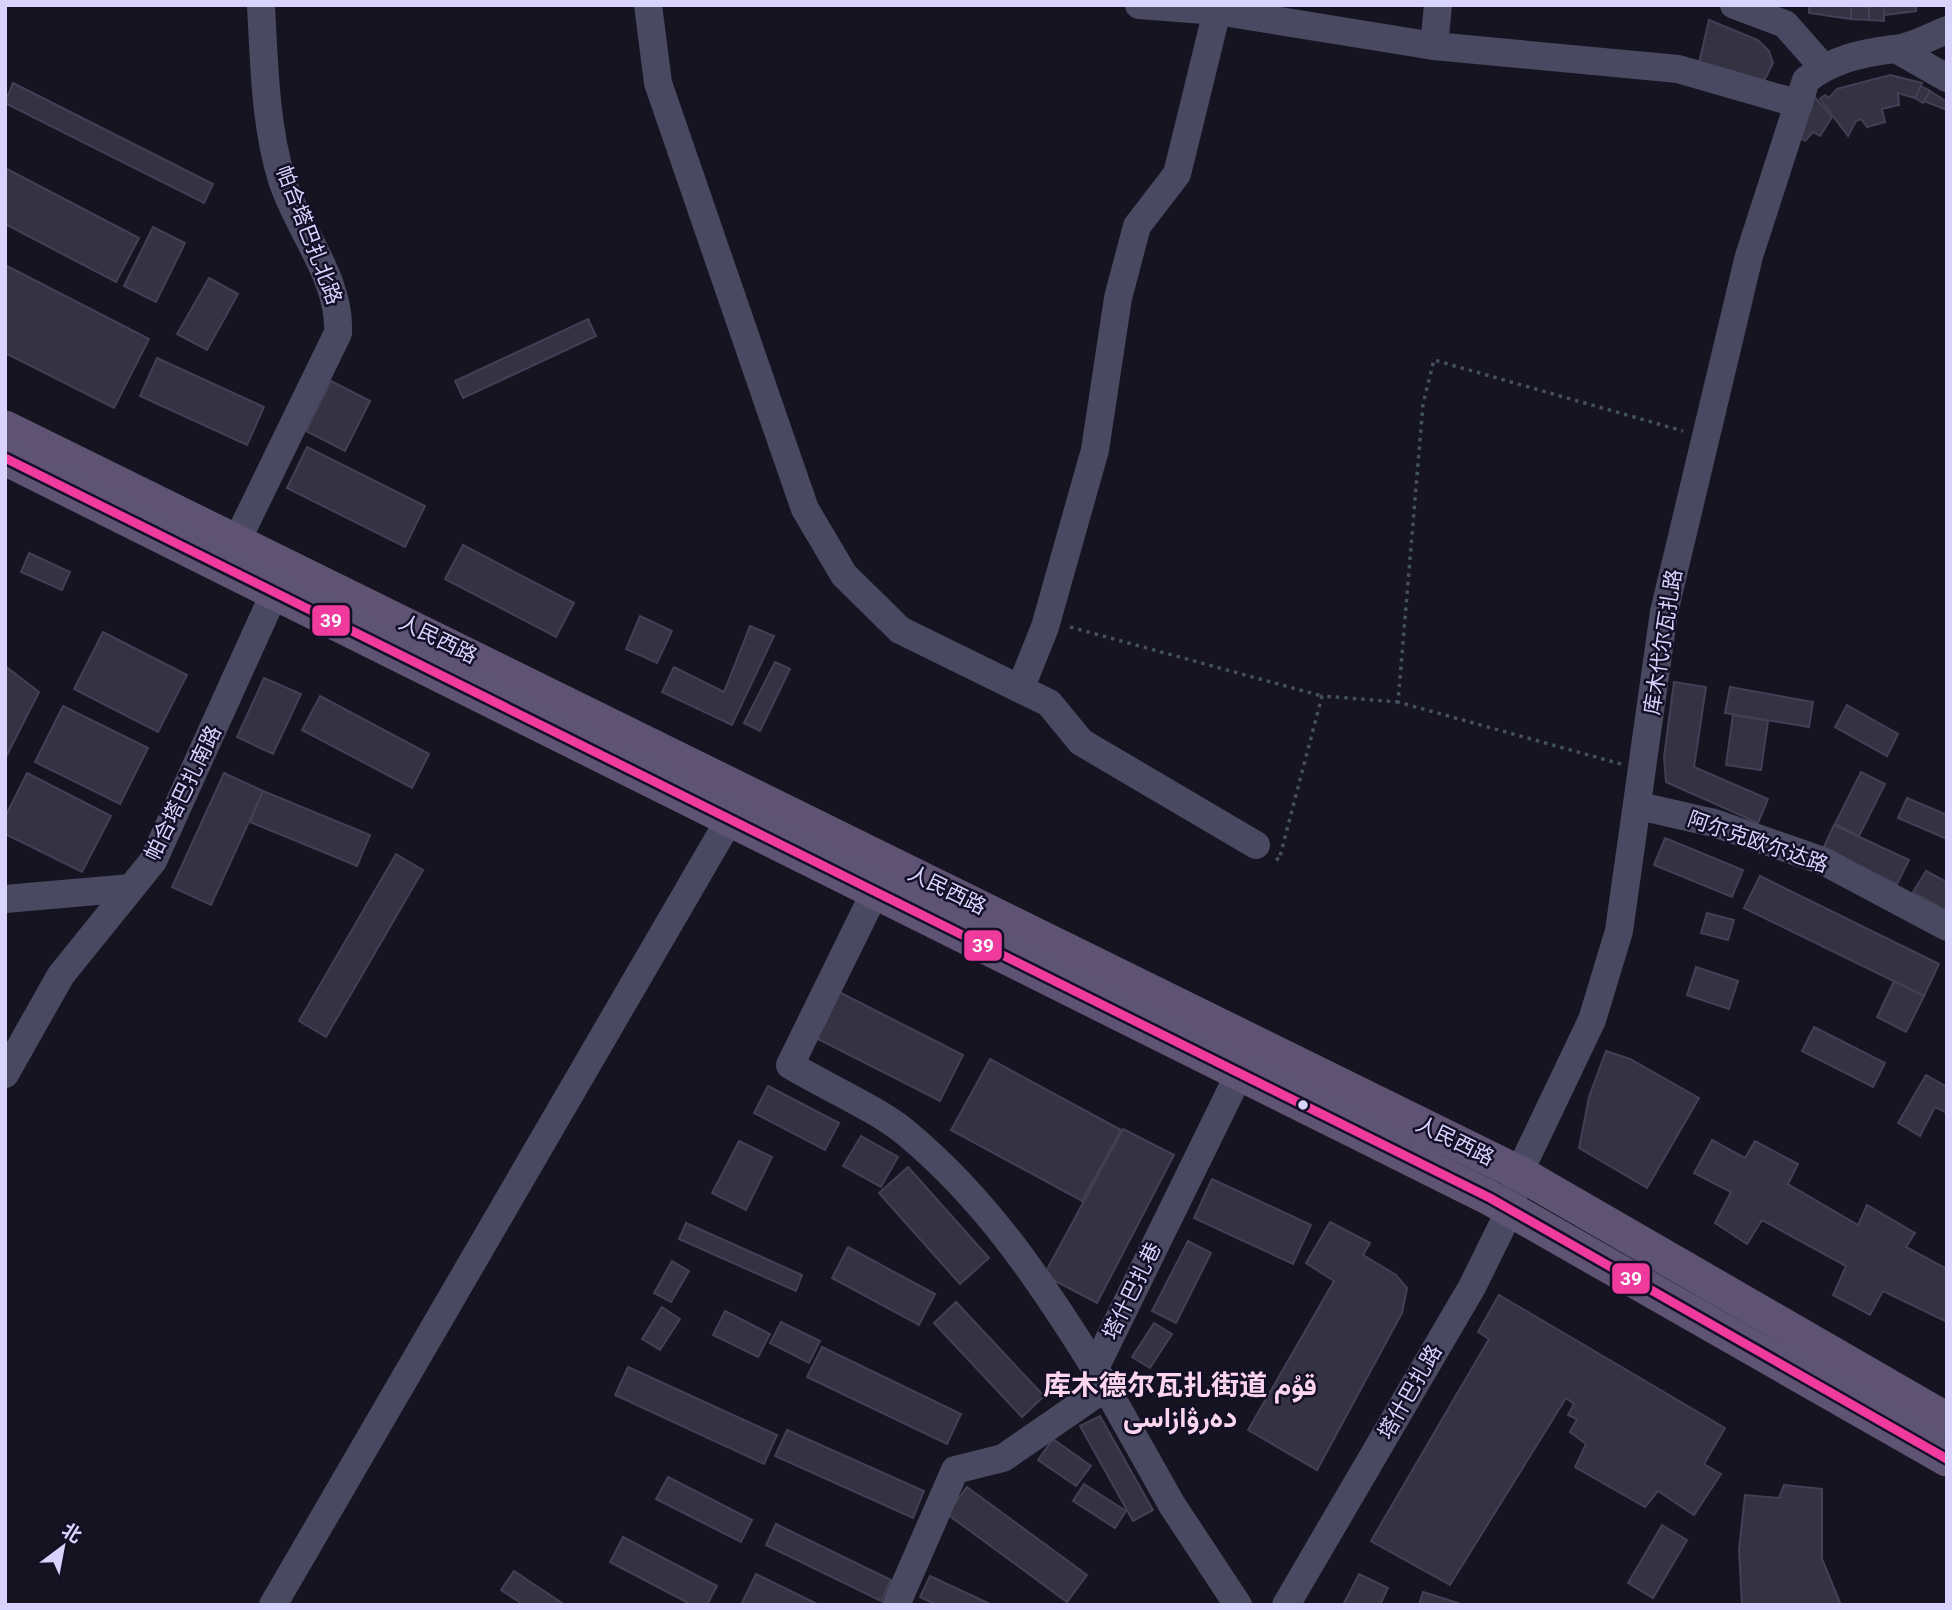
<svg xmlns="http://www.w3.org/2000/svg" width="1952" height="1610" font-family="Roboto,Vazirmatn,'Noto Sans SC',sans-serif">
<rect width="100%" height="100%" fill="#161421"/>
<g fill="#343243" stroke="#433f54" stroke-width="2">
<polygon points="1809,5 1851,5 1851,19 1809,13"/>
<polygon points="1851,5 1869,7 1869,20 1851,19"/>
<polygon points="1869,5 1884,5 1884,21 1869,20"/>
<polygon points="1884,5 1916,5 1916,11 1884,15"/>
<polygon points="1709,20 1758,40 1769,51 1773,63 1759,91 1698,67"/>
<polygon points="1890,75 1922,83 1915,98 1898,93 1899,105 1882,109 1885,122 1867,127 1861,119 1856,121 1848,136 1820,99 1825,95 1829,98 1837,89"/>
<polygon points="13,83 213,184 204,203 5,103"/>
<polygon points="1921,86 1930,91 1923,103 1915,98"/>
<polygon points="1930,91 1947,102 1947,110 1924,101"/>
<polygon points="1813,95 1832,117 1820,136 1813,132 1805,141 1798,136"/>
<polygon points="5,168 139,238 116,282 5,224"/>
<polygon points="153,227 185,243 156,302 124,286"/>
<polygon points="5,265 149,339 114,408 5,353"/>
<polygon points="209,278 238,294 207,350 177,334"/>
<polygon points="588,319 596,336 463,398 455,381"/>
<polygon points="157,358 264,407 247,445 140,396"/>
<polygon points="331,381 370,401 345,451 306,431"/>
<polygon points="307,447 425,506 405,547 287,488"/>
<polygon points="463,545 574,603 556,637 445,579"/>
<polygon points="29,553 70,572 62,590 21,572"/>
<polygon points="640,616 672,631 657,663 626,649"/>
<polygon points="750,626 774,636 732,725 662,692 674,667 724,692"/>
<polygon points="103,632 187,675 158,732 74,689"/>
<polygon points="775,662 790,669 760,731 744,723"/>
<polygon points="5,666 39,692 5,759"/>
<polygon points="264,678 301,694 273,754 237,737"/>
<polygon points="1674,682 1706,687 1694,767 1768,799 1758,823 1666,782 1664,757"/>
<polygon points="1730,687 1813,702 1809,727 1725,713"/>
<polygon points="320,696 429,754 412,788 302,730"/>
<polygon points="1847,705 1898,734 1887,756 1835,727"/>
<polygon points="63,706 148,748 120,804 35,762"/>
<polygon points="1733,715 1768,721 1761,770 1726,765"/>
<polygon points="1861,772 1885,784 1859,836 1835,824"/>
<polygon points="27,773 111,816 82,872 5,834 5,817"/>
<polygon points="224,773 263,791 211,905 172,887"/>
<polygon points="263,791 370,835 357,866 250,822"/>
<polygon points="1907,798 1947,815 1947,839 1898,818"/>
<polygon points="1834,825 1909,860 1897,884 1823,849"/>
<polygon points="1665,838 1743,870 1732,897 1654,865"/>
<polygon points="396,854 423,870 326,1037 299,1021"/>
<polygon points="1926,871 1947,882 1947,911 1913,892"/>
<polygon points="1760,876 1939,964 1924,996 1744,908"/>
<polygon points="1707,913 1734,920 1728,940 1701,933"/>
<polygon points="1696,967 1738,981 1729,1009 1687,995"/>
<polygon points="1894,981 1924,996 1906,1032 1877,1017"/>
<polygon points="839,992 963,1055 940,1101 816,1038"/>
<polygon points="1814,1027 1885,1063 1873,1087 1802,1051"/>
<polygon points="1606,1051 1630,1059 1699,1098 1647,1188 1579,1148 1589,1097"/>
<polygon points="990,1059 1121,1130 1082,1201 951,1130"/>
<polygon points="1926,1075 1947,1087 1947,1113 1935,1107 1920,1136 1898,1123"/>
<polygon points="768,1086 839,1123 825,1150 754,1113"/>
<polygon points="1123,1129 1174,1155 1097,1303 1044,1275"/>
<polygon points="861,1136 898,1157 881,1187 843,1166"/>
<polygon points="1712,1140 1745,1158 1755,1141 1798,1164 1788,1184 1858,1225 1867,1205 1915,1233 1906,1247 1947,1269 1947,1322 1883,1291 1870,1315 1833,1295 1846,1266 1762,1220 1747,1244 1715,1223 1731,1192 1694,1173"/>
<polygon points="739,1141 772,1157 746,1210 712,1193"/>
<polygon points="908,1167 989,1258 960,1284 879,1193"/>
<polygon points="1212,1179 1311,1225 1293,1264 1194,1218"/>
<polygon points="1330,1222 1370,1243 1363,1255 1396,1275 1407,1288 1402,1313 1317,1470 1248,1430 1334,1281 1306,1263"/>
<polygon points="686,1223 802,1275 796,1291 679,1239"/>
<polygon points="1188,1241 1211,1253 1176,1323 1152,1311"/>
<polygon points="848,1247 935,1294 919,1325 832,1278"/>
<polygon points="672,1261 689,1271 671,1302 654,1293"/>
<polygon points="1499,1295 1725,1428 1704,1464 1721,1474 1694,1515 1658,1491 1645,1507 1575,1467 1586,1444 1570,1432 1577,1419 1568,1415 1574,1404 1566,1398 1450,1585 1371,1541 1489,1339 1478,1332"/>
<polygon points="956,1302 1044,1396 1022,1417 934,1323"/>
<polygon points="662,1307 680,1319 660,1350 642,1339"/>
<polygon points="725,1311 770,1334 758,1357 713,1335"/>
<polygon points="781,1322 820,1341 809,1363 770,1343"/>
<polygon points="1154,1323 1172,1334 1150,1368 1132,1357"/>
<polygon points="822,1347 961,1414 947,1444 807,1377"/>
<polygon points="628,1367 777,1435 764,1464 615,1395"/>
<polygon points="1100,1416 1153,1510 1133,1521 1080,1426"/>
<polygon points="787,1430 924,1491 913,1518 775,1456"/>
<polygon points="1053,1439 1091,1466 1076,1486 1038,1460"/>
<polygon points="668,1477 752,1520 741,1542 656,1499"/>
<polygon points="1084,1484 1126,1511 1115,1528 1073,1501"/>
<polygon points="1784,1485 1822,1489 1822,1559 1841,1605 1742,1605 1739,1550 1745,1495 1779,1498"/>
<polygon points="967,1487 1087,1575 1067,1602 947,1514"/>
<polygon points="776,1524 891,1580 881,1601 766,1545"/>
<polygon points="1662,1525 1687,1540 1653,1598 1628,1583"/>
<polygon points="623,1537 717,1586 707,1605 692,1605 610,1562"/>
<polygon points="514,1571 565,1605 524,1605 501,1590"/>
<polygon points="756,1574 819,1605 741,1605"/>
<polygon points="1359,1574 1388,1588 1380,1605 1343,1605"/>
<polygon points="930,1576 992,1605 937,1605 920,1597"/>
<polygon points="1423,1592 1464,1605 1419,1605"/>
</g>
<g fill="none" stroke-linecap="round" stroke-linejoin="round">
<g stroke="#44505f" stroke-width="3.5" stroke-dasharray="3.5 5" stroke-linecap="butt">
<polyline points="1070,627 1322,696"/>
<polyline points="1621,764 1398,702 1423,404 1434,360 1683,431"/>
<polyline points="1276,858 1279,860 1322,696 1398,702"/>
</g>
<g stroke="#4a4962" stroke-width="28">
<polyline points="648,5 658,83 771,411 805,509 844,575 900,630 1049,703 1081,742 1256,845"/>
<polyline points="1139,5 1217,11 1434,46 1678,69 1799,104"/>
<polyline points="1734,5 1785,24 1823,67"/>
<polyline points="1434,46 1438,5"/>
<polyline points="1896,49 1947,78"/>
<path d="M228 559 338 333C341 279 298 230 282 180 265 126 264 61 261 5"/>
<polyline points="1021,687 1045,627 1095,450 1118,298 1137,226 1177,174 1217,11"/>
<polyline points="1639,806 1714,823 1823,861 1947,927"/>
<path d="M876 890 790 1065C823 1085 877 1109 905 1132 986 1199 1040 1280 1095 1368"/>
<polyline points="5,899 131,888"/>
<polyline points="5,1074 61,975 153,861 283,574"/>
<polyline points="273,1605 731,817"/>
<polyline points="896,1605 955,1470 1003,1458 1106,1387"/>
<polyline points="1238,1605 1172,1505 1095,1368 1248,1056"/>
<path d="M1286 1605 1472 1287 1510 1210 1519 1173 1592 1020 1619 931 1664 612 1749 256 1806 80C1833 59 1862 53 1894 49 1911 48 1931 36 1947 30"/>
</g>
<g stroke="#5e5373" stroke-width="35">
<polyline points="5,428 1519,1173 1947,1420"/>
<polyline points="5,458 1490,1198 1947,1459"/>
</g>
<g stroke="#130f26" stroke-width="14">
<polyline id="bus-1" points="5,458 1490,1198 1947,1459"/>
</g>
<use href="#bus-1" stroke="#f13a9d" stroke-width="9"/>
</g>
<circle fill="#d9d4ff" stroke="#130f26" stroke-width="2.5" cx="1303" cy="1105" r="6"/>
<g text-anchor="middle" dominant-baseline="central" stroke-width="5" stroke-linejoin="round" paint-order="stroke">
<g font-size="21" fill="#d9d4ff" stroke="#130f26">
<text transform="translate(309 235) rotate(69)">帕合塔巴扎北路</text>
<text transform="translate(438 639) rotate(26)">人民西路</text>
<text transform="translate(1663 642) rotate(-81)">库木代尔瓦扎路</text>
<text transform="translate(183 793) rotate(-64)">帕合塔巴扎南路</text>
<text transform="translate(1758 842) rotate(19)">阿尔克欧尔达路</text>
<text transform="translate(947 890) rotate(26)">人民西路</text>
<text transform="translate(1455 1141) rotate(26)">人民西路</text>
<text transform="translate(1132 1291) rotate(-64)">塔什巴扎巷</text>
<text transform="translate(1410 1392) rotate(-60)">塔什巴扎路</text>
</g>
<g font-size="28" font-weight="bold" fill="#ffd6f0" stroke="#130f26">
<text x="1180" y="1385">库木德尔瓦扎街道 قۇم<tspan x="1180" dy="32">دەرۋازاسى</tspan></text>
</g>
</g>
<g stroke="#130f26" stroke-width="2.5">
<rect x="311" y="604" width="40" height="33" rx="7" fill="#f13a9d"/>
<rect x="963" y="929" width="40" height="33" rx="7" fill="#f13a9d"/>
<rect x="1611" y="1262" width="40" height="33" rx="7" fill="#f13a9d"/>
</g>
<g font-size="19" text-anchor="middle" font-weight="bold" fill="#fff">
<text x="331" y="627">39</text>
<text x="983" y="952">39</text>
<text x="1631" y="1285">39</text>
</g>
<rect width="1952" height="1610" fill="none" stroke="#d9d4ff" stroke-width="14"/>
<g transform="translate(63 1547) rotate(32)" stroke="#130f26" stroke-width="5" paint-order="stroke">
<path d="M0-5L12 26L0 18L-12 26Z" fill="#d9d4ff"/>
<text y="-10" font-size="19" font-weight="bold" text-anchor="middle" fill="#d9d4ff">北</text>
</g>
</svg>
